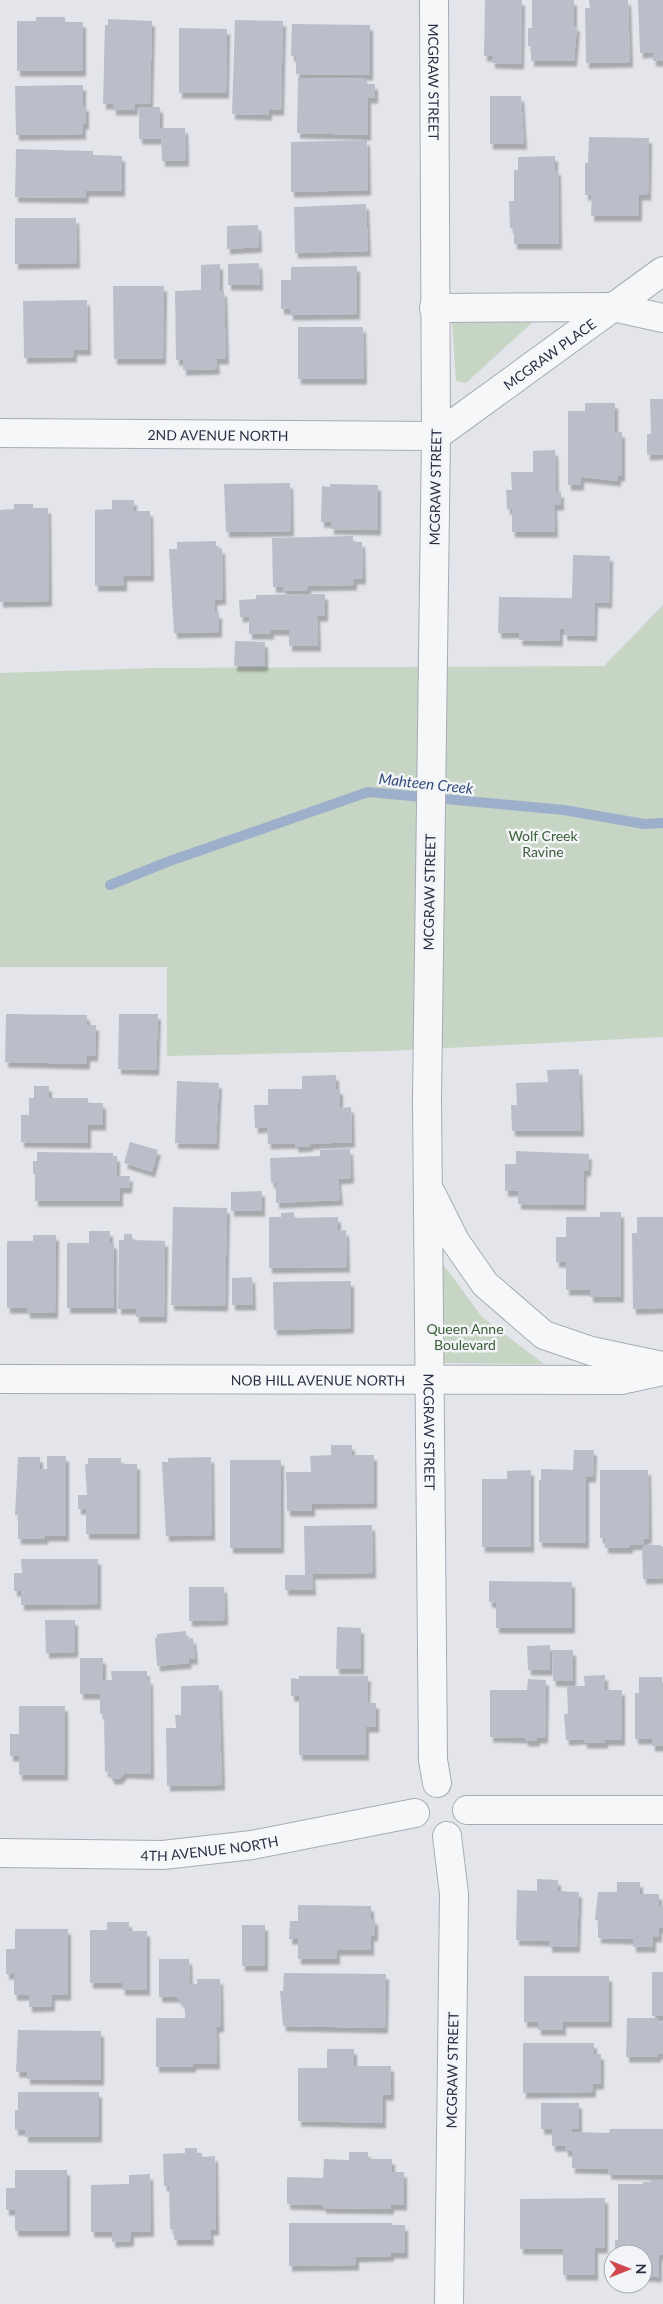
<svg xmlns="http://www.w3.org/2000/svg" width="663" height="2304" font-family="Lato,sans-serif">
<defs>
<filter id="shadow"><feDropShadow dx="3" dy="5.5" stdDeviation="1" flood-color="#0004"/></filter>
</defs>
<rect width="100%" height="100%" fill="#e3e5eb"/>
<g fill="#c7d5c4">
<polygon points="535,320 466,383 456,381 452,321"/>
<polygon points="663,605 663,1037 389,1051 167,1056 167,967 0,967 0,673 154,668 604,666"/>
<polygon points="437,1256 482,1317 544,1364 439,1363"/>
</g>
<g fill="none" stroke-linecap="round" stroke-linejoin="round">
<polyline stroke="#9db0cb" stroke-width="10" points="110,885 167,862 368,792 564,810 644,824 663,823"/>
</g>
<g fill="#babec9" filter="url(#shadow)">
<polygon points="485,0 522,0 521,64 492,63 492,56 484,56"/>
<polygon points="532,0 574,0 574,26 577,26 574,61 531,61 531,46 528,46 528,28 532,28"/>
<polygon points="589,0 628,0 630,62 586,63 585,8 590,8"/>
<polygon points="638,0 663,0 663,61 653,61 653,52 640,53"/>
<polygon points="36,17 65,17 65,22 83,22 83,71 17,71 17,21 36,21"/>
<polygon points="108,19 152,21 150,104 135,103 135,110 113,110 113,104 103,104 105,25 108,25"/>
<polygon points="235,20 283,21 281,110 269,110 269,115 232,114"/>
<polygon points="292,24 370,25 370,75 296,74 296,56 291,56"/>
<polygon points="179,28 227,29 226,93 179,93"/>
<polygon points="298,78 367,79 367,84 375,84 375,98 368,98 368,135 297,133"/>
<polygon points="83,85 83,106 86,106 86,124 83,124 83,134 16,135 15,86"/>
<polygon points="490,96 521,96 524,144 490,144"/>
<polygon points="139,107 160,107 160,128 185,128 186,161 162,161 161,133 160,139 139,139"/>
<polygon points="589,137 649,138 648,195 639,195 639,216 591,216 592,195 585,195 585,163 588,163"/>
<polygon points="367,140 368,190 291,192 291,142"/>
<polygon points="16,149 93,151 93,155 122,156 122,191 86,191 85,198 15,197"/>
<polygon points="555,156 555,170 558,170 559,244 514,244 514,228 510,228 509,201 514,201 514,170 518,170 518,157"/>
<polygon points="366,204 368,251 295,253 294,207"/>
<polygon points="15,218 76,218 77,263 15,264"/>
<polygon points="258,225 259,247 227,249 227,226"/>
<polygon points="259,263 260,285 228,285 228,264"/>
<polygon points="220,264 220,291 224,291 226,359 216,359 217,369 183,370 183,360 176,360 175,291 201,290 201,265"/>
<polygon points="357,266 357,314 290,315 290,309 281,309 281,280 291,280 291,267"/>
<polygon points="113,286 164,286 163,359 114,359"/>
<polygon points="87,300 88,350 74,350 74,357 24,358 23,301"/>
<polygon points="298,327 363,327 364,379 298,379"/>
<polygon points="650,399 663,399 663,454 647,455 647,434 651,434"/>
<polygon points="585,403 615,403 615,432 622,432 622,476 618,476 618,481 581,477 581,485 568,485 568,411 585,411"/>
<polygon points="555,450 556,492 561,492 561,505 554,505 555,532 512,532 512,509 507,509 506,490 512,490 511,472 533,472 533,451"/>
<polygon points="290,483 291,531 226,532 224,484"/>
<polygon points="330,484 378,485 378,530 331,529 331,522 321,522 322,486 330,487"/>
<polygon points="112,500 134,500 134,511 150,511 151,576 124,576 124,586 95,586 95,510 112,509"/>
<polygon points="14,504 33,504 33,508 48,508 49,601 0,602 0,510 14,509"/>
<polygon points="353,536 353,542 362,542 363,579 354,579 354,585 308,586 308,590 283,591 283,587 273,587 272,538"/>
<polygon points="216,541 216,549 222,548 223,599 214,600 215,613 219,613 219,632 174,633 169,549 177,549 177,542"/>
<polygon points="573,555 610,556 609,603 595,602 594,636 564,635 564,629 560,629 560,641 519,640 520,633 498,633 499,597 572,598"/>
<polygon points="325,594 325,616 317,616 318,646 289,646 289,630 271,630 271,634 249,634 249,616 240,617 239,600 256,599 256,595"/>
<polygon points="235,641 265,642 265,666 234,666"/>
<polygon points="6,1014 87,1015 87,1025 96,1025 95,1056 87,1056 87,1064 5,1062"/>
<polygon points="119,1014 158,1014 156,1070 118,1069"/>
<polygon points="579,1069 581,1131 512,1131 511,1105 517,1105 516,1083 548,1082 547,1070"/>
<polygon points="336,1075 336,1089 340,1089 340,1108 351,1107 352,1142 310,1144 310,1146 296,1147 295,1143 268,1144 267,1127 255,1128 254,1105 268,1105 268,1089 302,1089 302,1076"/>
<polygon points="177,1081 219,1083 216,1144 175,1143"/>
<polygon points="34,1086 49,1086 49,1098 88,1098 88,1103 103,1103 103,1125 88,1125 88,1143 21,1142 21,1115 29,1115 29,1098 34,1098"/>
<polygon points="130,1142 158,1150 152,1172 124,1163"/>
<polygon points="350,1149 351,1178 338,1179 340,1200 276,1203 276,1183 271,1183 270,1158 320,1156 320,1150"/>
<polygon points="516,1151 589,1154 588,1171 584,1171 583,1205 518,1204 518,1191 505,1191 505,1164 516,1164"/>
<polygon points="37,1152 113,1153 113,1156 117,1156 117,1176 130,1176 129,1188 120,1188 120,1201 35,1201 35,1174 33,1174 33,1161 37,1161"/>
<polygon points="262,1191 262,1211 231,1211 231,1192"/>
<polygon points="173,1207 227,1208 225,1306 171,1305"/>
<polygon points="294,1212 294,1218 338,1217 338,1231 346,1230 347,1267 269,1268 269,1217 281,1217 281,1213"/>
<polygon points="600,1212 621,1212 621,1297 590,1297 590,1290 566,1290 566,1262 556,1262 556,1237 566,1237 566,1217 600,1217"/>
<polygon points="637,1217 663,1217 663,1308 633,1309 632,1233 637,1233"/>
<polygon points="89,1231 110,1231 110,1243 114,1243 114,1308 67,1308 67,1243 89,1243"/>
<polygon points="124,1234 132,1234 132,1240 165,1241 164,1317 136,1317 136,1309 118,1309 119,1240 124,1240"/>
<polygon points="33,1235 56,1235 55,1313 27,1313 27,1308 7,1308 7,1241 33,1241"/>
<polygon points="252,1277 253,1305 232,1305 232,1278"/>
<polygon points="351,1281 351,1328 274,1330 273,1282"/>
<polygon points="331,1445 352,1445 352,1455 374,1455 374,1503 312,1504 312,1511 287,1511 286,1472 311,1472 310,1456 331,1455"/>
<polygon points="574,1450 594,1450 593,1477 586,1477 586,1543 539,1542 539,1480 541,1480 541,1469 573,1470"/>
<polygon points="47,1456 66,1456 66,1536 45,1536 45,1539 18,1539 18,1515 15,1515 18,1457 40,1457 40,1469 47,1469"/>
<polygon points="211,1457 212,1535 166,1536 162,1462 168,1462 168,1458"/>
<polygon points="88,1458 121,1458 121,1464 137,1464 137,1534 86,1534 86,1509 78,1509 78,1495 87,1495 85,1464 88,1464"/>
<rect x="230" y="1460" width="51" height="88"/>
<polygon points="531,1470 531,1547 482,1547 482,1479 507,1479 507,1471"/>
<polygon points="600,1470 648,1470 649,1538 644,1539 644,1544 630,1545 630,1548 605,1548 605,1538 600,1538"/>
<polygon points="372,1525 373,1573 312,1574 313,1590 285,1590 285,1575 305,1575 304,1526"/>
<polygon points="647,1545 660,1545 663,1547 663,1578 643,1579 642,1547"/>
<polygon points="21,1559 98,1559 98,1604 21,1605 21,1591 14,1591 14,1573 22,1573"/>
<polygon points="489,1581 572,1582 572,1628 496,1628 496,1603 489,1602"/>
<polygon points="189,1587 224,1587 225,1620 189,1621"/>
<polygon points="45,1620 75,1620 75,1652 46,1653"/>
<polygon points="337,1627 361,1628 361,1669 336,1669"/>
<polygon points="186,1631 187,1639 193,1638 195,1659 188,1659 189,1663 157,1666 155,1638 157,1638 157,1634"/>
<polygon points="550,1645 550,1670 528,1670 527,1646"/>
<polygon points="552,1650 573,1650 573,1681 553,1681"/>
<polygon points="80,1658 103,1658 103,1680 112,1680 111,1671 147,1671 147,1679 150,1679 151,1774 125,1773 119,1779 112,1779 108,1771 105,1772 104,1714 100,1714 100,1694 80,1694"/>
<polygon points="605,1675 605,1690 622,1690 622,1740 605,1740 605,1743 584,1743 584,1739 566,1740 564,1714 568,1714 567,1686 585,1686 584,1676"/>
<polygon points="299,1676 368,1676 367,1703 376,1703 376,1727 366,1727 366,1755 299,1755 299,1696 291,1696 291,1678 299,1679"/>
<polygon points="639,1677 662,1677 663,1746 652,1746 652,1739 635,1739 635,1693 639,1693"/>
<polygon points="528,1679 546,1680 545,1738 537,1738 537,1741 525,1741 525,1738 490,1737 490,1690 527,1690"/>
<polygon points="219,1685 222,1785 167,1786 166,1728 176,1728 175,1715 181,1715 181,1686"/>
<polygon points="19,1706 65,1706 65,1775 19,1775 19,1756 10,1756 10,1734 19,1734"/>
<polygon points="537,1879 558,1880 558,1891 579,1892 577,1947 549,1947 549,1941 516,1940 517,1890 537,1891"/>
<polygon points="617,1882 640,1882 640,1894 659,1894 659,1906 663,1906 663,1928 659,1928 659,1937 653,1937 653,1947 633,1947 633,1939 598,1938 598,1920 595,1920 598,1892 617,1892"/>
<polygon points="298,1905 371,1906 371,1919 375,1919 375,1936 371,1936 371,1950 337,1950 337,1959 298,1959 298,1939 289,1939 290,1921 298,1921"/>
<polygon points="107,1922 129,1922 129,1931 147,1931 147,1990 122,1990 122,1983 90,1983 90,1930 107,1930"/>
<rect x="242" y="1925" width="23" height="41"/>
<polygon points="15,1929 68,1929 68,1995 52,1995 52,2006 29,2007 29,1995 14,1995 14,1974 6,1974 6,1949 15,1949"/>
<polygon points="159,1959 189,1959 190,1984 197,1984 197,1979 220,1979 221,2027 216,2027 217,2064 193,2064 193,2067 156,2067 156,2018 185,2018 185,2007 177,1997 159,1997"/>
<rect x="652" y="1972" width="11" height="44"/>
<polygon points="284,1973 386,1974 385,2028 283,2026 280,1991 283,1991"/>
<polygon points="524,1976 609,1976 609,2022 563,2022 563,2030 538,2030 538,2022 524,2022"/>
<polygon points="627,2018 658,2018 658,2022 663,2022 663,2054 658,2054 658,2057 626,2057"/>
<polygon points="18,2030 101,2031 101,2080 27,2079 27,2072 16,2072"/>
<polygon points="523,2043 594,2043 594,2054 601,2054 601,2084 593,2084 593,2092 523,2093"/>
<polygon points="327,2049 354,2049 354,2066 391,2066 391,2095 383,2095 383,2123 298,2121 298,2068 327,2068"/>
<polygon points="18,2092 99,2092 99,2137 25,2137 25,2130 15,2130 15,2110 18,2110"/>
<polygon points="541,2103 579,2103 579,2129 572,2129 572,2132 609,2133 610,2129 663,2129 663,2175 608,2174 608,2169 572,2168 572,2151 565,2151 565,2146 552,2146 552,2129 541,2129"/>
<polygon points="185,2148 197,2148 197,2153 202,2153 202,2157 215,2156 216,2230 210,2230 211,2240 174,2240 174,2229 170,2229 169,2186 164,2186 163,2154 185,2153"/>
<polygon points="349,2152 368,2152 368,2159 392,2159 392,2172 404,2172 404,2205 391,2205 391,2209 323,2208 323,2205 287,2204 287,2177 323,2178 324,2159 349,2160"/>
<polygon points="15,2170 67,2170 67,2231 15,2231 15,2210 6,2210 6,2188 15,2188"/>
<polygon points="150,2174 151,2231 131,2232 131,2241 112,2242 112,2232 91,2232 91,2185 129,2184 129,2175"/>
<polygon points="651,2180 663,2180 663,2255 659,2255 659,2277 643,2276 643,2254 615,2254 615,2240 618,2240 618,2184 643,2184 643,2182 651,2182"/>
<polygon points="605,2198 605,2248 595,2248 595,2275 563,2275 563,2249 520,2249 520,2199"/>
<polygon points="289,2223 392,2223 392,2225 405,2225 405,2253 391,2253 391,2256 356,2257 356,2265 289,2266"/>
</g>
<g fill="none" stroke-linecap="round" stroke-linejoin="round">
<g stroke="#a8abb6" stroke-width="30">
<g id="street">
<path id="s1" d="M434 0 436 436 427 1099 433 1760 437 1783"/>
<polyline points="434,308 613,307 663,318"/>
<path id="s2" d="M0 433 436 436"/>
<path id="s3" d="M436 436 663 271"/>
<polyline points="431,1193 455,1241 485,1284 544,1335 591,1351 663,1366"/>
<path id="s4" d="M0 1379 621 1380 663 1371"/>
<polyline points="467,1810 663,1810"/>
<polyline points="447,1836 454,1894 449,2304"/>
<path id="s5" d="M0 1853 163 1855 252 1845 415 1813"/>
</g>
</g>
<use href="#street" stroke="#f6f7f9" stroke-width="28"/>
</g>
<g text-anchor="middle" dominant-baseline="central" stroke-width="5" stroke-linejoin="round" paint-order="stroke">
<g font-size="14" fill="#2a3144" stroke="#f2f4f8">
<text stroke="none"><textPath href="#s1" startOffset="82">MCGRAW STREET</textPath></text>
<text stroke="none"><textPath href="#s3" startOffset="140">MCGRAW PLACE</textPath></text>
<text stroke="none"><textPath href="#s2" startOffset="218">2ND AVENUE NORTH</textPath></text>
<text transform="translate(435 487) rotate(-89)">MCGRAW STREET</text>
<text transform="translate(429 892) rotate(-89)">MCGRAW STREET</text>
<text stroke="none"><textPath href="#s4" startOffset="318">NOB HILL AVENUE NORTH</textPath></text>
<text stroke="none"><textPath href="#s1" startOffset="1432">MCGRAW STREET</textPath></text>
<text stroke="none"><textPath href="#s5" startOffset="210">4TH AVENUE NORTH</textPath></text>
<text transform="translate(452 2070) rotate(-89)">MCGRAW STREET</text>
</g>
<g font-size="14" fill="#3b6037" stroke="#f2f4f8">
<text x="543" y="835">Wolf Creek<tspan x="543" dy="16">Ravine</tspan></text>
<text x="465" y="1328">Queen Anne<tspan x="465" dy="16">Boulevard</tspan></text>
</g>
<g font-size="15" font-style="italic" fill="#334c78" stroke="#f2f4f8">
<text transform="translate(426 783) rotate(6)">Mahteen Creek</text>
</g>
</g>
<g transform="translate(628 2269) rotate(90)"><circle r="24" fill="#f2f4f8" stroke="#a2a6b0"/>
<path d="M0-4L9 19L0 12L-9 19Z" fill="#d04750"/>
<text y="-8" font-size="14" font-weight="bold" text-anchor="middle" fill="#2a3144">N</text>
</g>
</svg>
